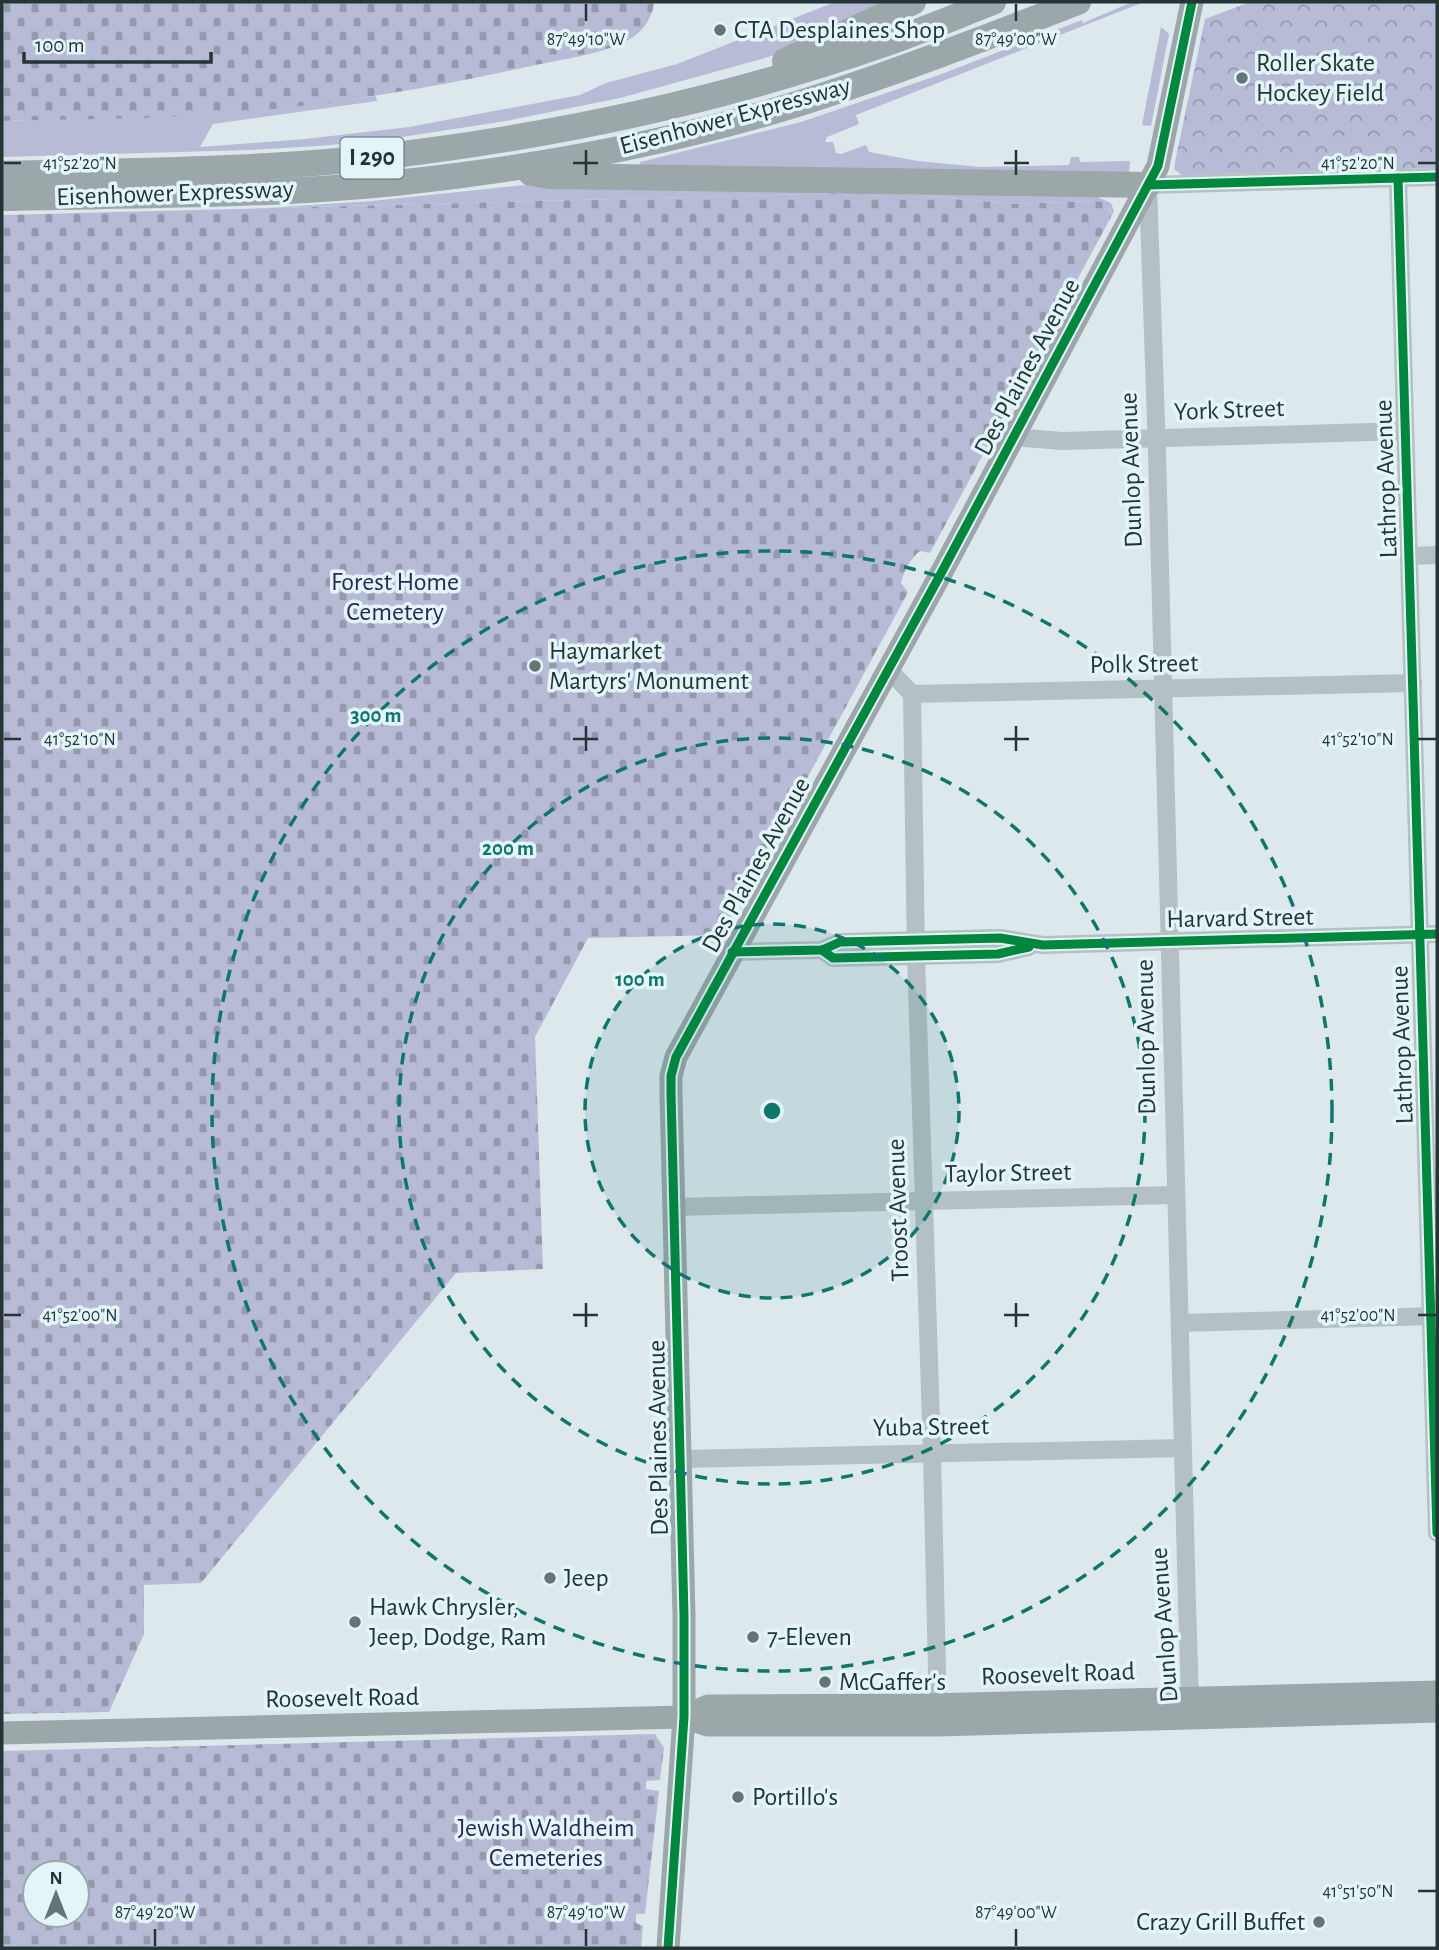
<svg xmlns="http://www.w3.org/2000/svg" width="1439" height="1950" font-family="'Alegreya Sans',sans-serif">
<defs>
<pattern id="cemetery-stones" width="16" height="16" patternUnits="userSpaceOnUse" patternTransform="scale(1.75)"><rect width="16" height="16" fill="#b8bbd6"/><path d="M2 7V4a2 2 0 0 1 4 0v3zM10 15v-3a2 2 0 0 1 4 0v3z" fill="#9599ae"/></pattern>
<pattern id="park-crowns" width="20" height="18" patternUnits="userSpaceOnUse" patternTransform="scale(1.75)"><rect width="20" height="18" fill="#b8bbd6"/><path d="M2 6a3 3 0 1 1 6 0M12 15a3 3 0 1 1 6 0" fill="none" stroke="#9599ae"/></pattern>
</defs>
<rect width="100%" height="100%" fill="#dde8ed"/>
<g fill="#b8bbd6">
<polygon points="835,2 898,2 785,52 758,60 620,98 506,121 376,141 318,146 251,150 2,157 2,121 219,114 376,96 377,101 213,124 200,147 305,139 409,127 580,95 606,83 677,64"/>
<polygon points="1132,2 1144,2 856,115 859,124 827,137 825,142 833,142 836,153 841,154 866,145 869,152 918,161 981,167 1069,165 1071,157 1079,157 1080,162 1130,161 1129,174 640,170 640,162 801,122 939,75 1082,20 1083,23"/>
<polygon points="1161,27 1169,34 1151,126 1142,125"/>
<polygon points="543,183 1091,194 1111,203 1114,211 1111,217 1110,209 1095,201 1012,204 888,192 266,208 372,201"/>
</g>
<g fill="url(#cemetery-stones)" fill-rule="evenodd">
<path d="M2 2H654C653 16 645 29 633 37 611 53 558 60 531 66 428 89 325 106 220 114 148 119 74 119 2 121Z"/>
<path d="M888 192 1012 204 1095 201 1108 203 1111 217 930 553 920 551C911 557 903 573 901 583L908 592 905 598 722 935 588 938 535 1037 543 1269 456 1273 201 1583 144 1585V1634L109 1712 2 1714V215Z"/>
<path d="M655 1734 664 1748 660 1780 646 1781V1789L659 1791 645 1914H636V1923L643 1926 641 1948H2V1751ZM35 1873H77V1915H35Z"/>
</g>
<polygon fill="url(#park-crowns)" points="1250,2 1437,2 1437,168 1182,175 1174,169 1176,157 1205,19"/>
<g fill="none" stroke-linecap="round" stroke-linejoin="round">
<g stroke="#b4c0c3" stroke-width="18">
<polyline points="1398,178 1437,1533"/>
<polyline points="1012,437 1062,441 1405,431"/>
<polyline points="1410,556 1437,555"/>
<polyline points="888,669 912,694 1413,683"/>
<polyline points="912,694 916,956 932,1454 938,1716"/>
<polyline points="822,950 833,958 998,954 1029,947"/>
<polyline points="732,952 822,950 840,942 1000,938 1043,945 1437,934"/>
<polyline points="674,1207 1176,1195"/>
<polyline points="1180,1323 1437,1316"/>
<polyline points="680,1459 1183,1448"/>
<polyline points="1194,1708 1190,1698 1187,1604 1157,453 1148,185 1437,177"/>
</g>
<g stroke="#9ba7a8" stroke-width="23">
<polyline points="684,1717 708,1706 928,1705 1437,1692"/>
<polyline points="2,1733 684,1717 707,1725 938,1725 1437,1711"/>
<polyline points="668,1948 684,1717 684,1616 671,1094 671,1076 676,1057 938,579 1158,166 1192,2"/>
</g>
<g stroke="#9ca7aa" stroke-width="26">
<polyline points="785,61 913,2"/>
<polyline points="531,173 550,176 1148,185"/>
<path d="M2 174C127 171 253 171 378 157 550 137 721 101 884 44 921 31 957 16 993 2"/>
<path d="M2 198C132 195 265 196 395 183 530 169 667 144 797 104 892 74 985 38 1078 2"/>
</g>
<g stroke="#e4f5fa" stroke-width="13">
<g id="cycleway">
<polyline points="1398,178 1437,1533"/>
<polyline points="1148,185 1437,177"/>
<polyline points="822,950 833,958 998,954 1029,947"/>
<polyline points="732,952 822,950 840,942 1000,938 1043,945 1437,934"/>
<polyline points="668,1948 684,1717 684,1616 671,1094 671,1076 676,1057 938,579 1158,166 1192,2"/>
</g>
</g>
<use href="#cycleway" stroke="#00873e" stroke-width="9"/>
</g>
<path fill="none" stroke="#253536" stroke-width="2.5" d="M586 4V21M1016 4V21M586 150V175M1016 150V175M4 163H21M573 163H598M1004 163H1029M1418 163H1436M586 726V751M1016 726V751M4 739H21M573 739H598M1004 739H1029M1418 739H1436M586 1303V1327M1016 1303V1327M4 1315H21M573 1315H598M1004 1315H1029M1418 1315H1436M1418 1891H1436M155 1929V1946M586 1929V1946M1016 1929V1946"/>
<circle cx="772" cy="1111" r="187" fill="#0f766e" fill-opacity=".12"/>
<g fill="none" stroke="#0f766e" stroke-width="3.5" stroke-dasharray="12 9">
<circle cx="772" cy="1111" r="187"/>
<circle cx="772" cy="1111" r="373"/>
<circle cx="772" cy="1111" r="560"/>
</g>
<g fill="#657476" stroke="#e4f5fa" stroke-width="2.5">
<circle cx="720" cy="30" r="7"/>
<circle cx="1242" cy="78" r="7"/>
<circle cx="535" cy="666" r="7"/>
<circle cx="550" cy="1578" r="7"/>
<circle cx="355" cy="1622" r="7"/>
<circle cx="753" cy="1637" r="7"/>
<circle cx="825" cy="1682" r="7"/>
<circle cx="738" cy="1797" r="7"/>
<circle cx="1319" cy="1922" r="7"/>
</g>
<g text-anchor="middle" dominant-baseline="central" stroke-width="7" stroke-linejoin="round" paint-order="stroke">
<rect fill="#e4f5fa" stroke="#5e6f71" stroke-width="2" x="340.5" y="137.5" width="63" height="41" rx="5"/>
<g font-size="24" font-weight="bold" fill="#253536">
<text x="372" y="158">I 290</text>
</g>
<g font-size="26" fill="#253536" stroke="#e4f5fa" text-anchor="start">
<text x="734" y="30">CTA Desplaines Shop</text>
<text x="1256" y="63">Roller Skate<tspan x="1256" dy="30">Hockey Field</tspan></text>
<text x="549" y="651">Haymarket<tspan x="549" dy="30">Martyrs' Monument</tspan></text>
<text x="564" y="1578">Jeep</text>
<text x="369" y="1607">Hawk Chrysler,<tspan x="369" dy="30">Jeep, Dodge, Ram</tspan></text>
<text x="767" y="1637">7-Eleven</text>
<text x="839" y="1682">McGaffer's</text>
<text x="752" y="1797">Portillo's</text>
<text x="1305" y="1922" text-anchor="end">Crazy Grill Buffet</text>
</g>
<g font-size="26" fill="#253536" stroke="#e4f5fa">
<text transform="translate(735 116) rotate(-15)">Eisenhower Expressway</text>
<text transform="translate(175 193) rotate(-2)">Eisenhower Expressway</text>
<text transform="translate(1027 367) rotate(-62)">Des Plaines Avenue</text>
<text transform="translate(1229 410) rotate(-2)">York Street</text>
<text transform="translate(1131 470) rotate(-92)">Dunlop Avenue</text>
<text transform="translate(1386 479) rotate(-92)">Lathrop Avenue</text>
<text transform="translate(1144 664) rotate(-1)">Polk Street</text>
<text transform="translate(756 865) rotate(-61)">Des Plaines Avenue</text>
<text transform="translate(1240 918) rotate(-1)">Harvard Street</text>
<text transform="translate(1146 1037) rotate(-91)">Dunlop Avenue</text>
<text transform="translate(1402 1045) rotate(-92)">Lathrop Avenue</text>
<text transform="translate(1008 1173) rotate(-1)">Taylor Street</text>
<text transform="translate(898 1210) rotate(-92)">Troost Avenue</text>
<text transform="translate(931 1427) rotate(-1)">Yuba Street</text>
<text transform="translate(658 1438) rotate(-91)">Des Plaines Avenue</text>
<text transform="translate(1164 1625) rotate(-94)">Dunlop Avenue</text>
<text transform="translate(1058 1674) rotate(-2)">Roosevelt Road</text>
<text transform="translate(342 1698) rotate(-1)">Roosevelt Road</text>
</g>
<g font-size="26" fill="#2b2756" stroke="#e4f5fa">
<text x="395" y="582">Forest Home<tspan x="395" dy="30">Cemetery</tspan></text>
<text x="546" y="1828">Jewish Waldheim<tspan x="546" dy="30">Cemeteries</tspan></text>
</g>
</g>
<g font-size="18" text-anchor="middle" fill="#253536" stroke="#e4f5fa" stroke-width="7" stroke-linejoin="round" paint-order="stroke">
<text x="586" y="45">87°49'10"W</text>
<text x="1016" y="45">87°49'00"W</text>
<text x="80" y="169">41°52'20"N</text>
<text x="1358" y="169">41°52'20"N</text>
<text x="80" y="745">41°52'10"N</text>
<text x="1358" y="745">41°52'10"N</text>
<text x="80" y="1321">41°52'00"N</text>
<text x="1358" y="1321">41°52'00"N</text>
<text x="1358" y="1897">41°51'50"N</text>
<text x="155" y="1918">87°49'20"W</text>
<text x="586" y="1918">87°49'10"W</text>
<text x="1016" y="1918">87°49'00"W</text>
</g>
<circle cx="772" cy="1111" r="10" fill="#0f766e" stroke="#e4f5fa" stroke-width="3.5"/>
<g font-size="21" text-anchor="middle" font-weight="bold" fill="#0f766e" stroke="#e4f5fa" stroke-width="7" stroke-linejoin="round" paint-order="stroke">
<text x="376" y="722">300 m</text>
<text x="508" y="855">200 m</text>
<text x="640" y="986">100 m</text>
</g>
<rect width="1439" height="1950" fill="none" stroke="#253536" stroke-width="7"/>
<g transform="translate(56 1894)"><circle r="33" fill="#e4f5fa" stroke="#98a8ac" stroke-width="2"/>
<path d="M0-5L12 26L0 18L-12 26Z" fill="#657476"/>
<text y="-10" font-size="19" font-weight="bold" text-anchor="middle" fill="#253536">N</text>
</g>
<path d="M24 52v10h187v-10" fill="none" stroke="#253536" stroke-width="3.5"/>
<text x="35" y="52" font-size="21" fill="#253536" stroke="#e4f5fa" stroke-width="5" paint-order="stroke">100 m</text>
</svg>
